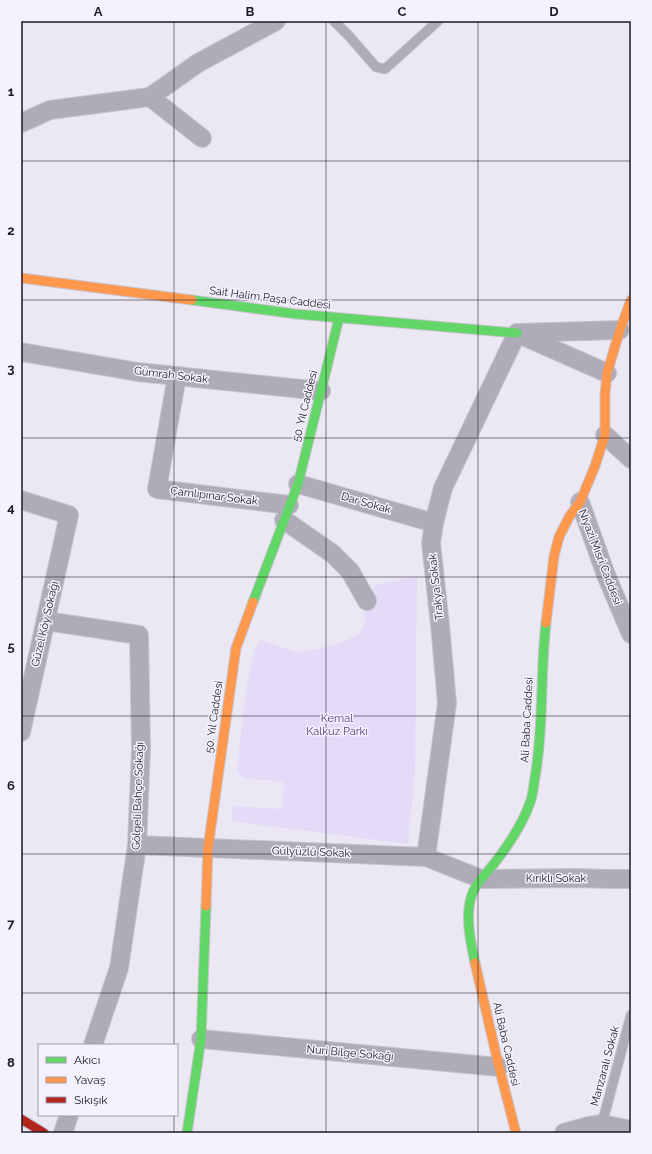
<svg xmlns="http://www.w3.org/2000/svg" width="652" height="1154" font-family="Raleway,sans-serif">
<rect width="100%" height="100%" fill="#ebe8f4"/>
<polygon fill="#e3dbf7" points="417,576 415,772 408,844 231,821 233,806 282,809 284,782 245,778 241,776 237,770 245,696 255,648 261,640 296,652 318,649 342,642 359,634 365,624 363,603 375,585"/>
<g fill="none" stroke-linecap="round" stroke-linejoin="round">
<g stroke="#c7c4cd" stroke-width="11">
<g id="lane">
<polyline points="334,21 349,36 376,67 385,69 438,21"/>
<polyline points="602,1124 631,1015"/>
</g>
</g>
<g stroke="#c7c4cd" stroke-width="20">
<g id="street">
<polyline points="150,97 202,138"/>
<polyline points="21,123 50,110 150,97 198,63 276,21"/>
<polyline points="517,333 620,330"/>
<polyline points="521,335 607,373"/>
<polyline points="21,352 138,372 321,391"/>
<polyline points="177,376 157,489 289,505"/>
<polyline points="605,435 631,459"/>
<polyline points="298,484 434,523"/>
<polyline points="21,500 69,515 21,732"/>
<polyline points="580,502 606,575 631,634"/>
<polyline points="284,520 333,554 350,571 367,601"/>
<polyline points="46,621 139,635 141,749 137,845 119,968 93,1045"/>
<polyline points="137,845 426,857 481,879 578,878 610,879 631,879"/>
<polyline points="426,857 447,703 440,625 431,543 434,523 443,488 517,333"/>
<polyline points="201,1039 499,1067"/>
<polyline points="63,1133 69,1115"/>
<polyline points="564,1133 589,1126 602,1124 631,1130"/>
</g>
</g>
<g stroke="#c7c4cd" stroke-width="11">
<g id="fast">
<polyline points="192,300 296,314 517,333"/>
<polyline points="253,602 298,484 339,318"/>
<path d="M475 963C471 944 465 917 471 898 474 885 485 875 493 865 508 846 523 824 531 800 533 793 534 784 535 777 544 726 540 674 546 623"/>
<polyline points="187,1133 201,1039 206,906"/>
</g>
</g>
<g stroke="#c7c4cd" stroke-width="11">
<g id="slow">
<polyline points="21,278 192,300"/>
<polyline points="546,623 554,556 559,537 569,517 580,502 595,466 605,435 605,395 607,373 620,330 631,300"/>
<polyline points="206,906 208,848 236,648 253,602"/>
<polyline points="475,963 499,1067 516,1133"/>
</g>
</g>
<g stroke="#c7c4cd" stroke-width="11">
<polyline id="jam" points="21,1119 44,1133"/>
</g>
<use href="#lane" stroke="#afabb8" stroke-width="9"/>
<use href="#street" stroke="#afabb8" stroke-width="18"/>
<use href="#fast" stroke="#63d668" stroke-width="9"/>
<use href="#slow" stroke="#ff974d" stroke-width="9"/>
<use href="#jam" stroke="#b3261e" stroke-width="9"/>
</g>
<path fill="none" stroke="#1d1a22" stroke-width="1" stroke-opacity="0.55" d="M174 21V1045M326 21V1133M478 21V1133M21 161H631M21 300H631M21 438H631M21 577H631M21 716H631M21 854H631M21 993H631M174 1115V1133"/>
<g text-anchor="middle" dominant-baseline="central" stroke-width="3" stroke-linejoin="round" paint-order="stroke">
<g font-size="11" fill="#1d1a22" stroke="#f5f1ff">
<text transform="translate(270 298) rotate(7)">Sait Halim Paşa Caddesi</text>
<text transform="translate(171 375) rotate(7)">Gümrah Sokak</text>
<text transform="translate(305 406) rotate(-76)">50. Yıl Caddesi</text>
<text transform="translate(214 496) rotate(7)">Çamlıpınar Sokak</text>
<text transform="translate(366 503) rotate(16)">Dar Sokak</text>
<text transform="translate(600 557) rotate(69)">Niyazi Mısri Caddesi</text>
<text transform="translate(436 587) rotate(-96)">Trakya Sokak</text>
<text transform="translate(45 624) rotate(-77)">Güzel Köy Sokağı</text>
<text transform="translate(214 717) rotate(-82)">50. Yıl Caddesi</text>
<text transform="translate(527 720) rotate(-87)">Ali Baba Caddesi</text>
<text transform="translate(138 796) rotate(-88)">Gölgeli Bahçe Sokağı</text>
<text transform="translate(311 852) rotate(2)">Gülyüzlü Sokak</text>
<text x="556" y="878">Kırıklı Sokak</text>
<text transform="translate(506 1044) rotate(77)">Ali Baba Caddesi</text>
<text transform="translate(350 1053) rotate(5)">Nuri Bilge Sokağı</text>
<text transform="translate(605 1066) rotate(-75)">Manzaralı Sokak</text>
</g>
<g font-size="11" fill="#523d7b" stroke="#f5f1ff">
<text x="337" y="718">Kemal<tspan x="337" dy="13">Kalkuz Parkı</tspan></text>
</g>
</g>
<rect width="652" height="1154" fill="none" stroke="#f5f1ff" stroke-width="44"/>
<rect x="38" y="1044" width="140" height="72" fill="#f5f1ff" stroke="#9f9ba7"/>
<rect x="46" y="1057" width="20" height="6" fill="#63d668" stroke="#9f9ba7"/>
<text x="74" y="1064" font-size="12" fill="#1d1a22">Akıcı</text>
<rect x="46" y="1077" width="20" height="6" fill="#ff974d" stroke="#9f9ba7"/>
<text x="74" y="1084" font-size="12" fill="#1d1a22">Yavaş</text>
<rect x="46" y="1097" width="20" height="6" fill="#b3261e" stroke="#9f9ba7"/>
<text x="74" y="1104" font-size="12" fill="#1d1a22">Sıkışık</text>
<rect x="22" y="22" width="608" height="1110" fill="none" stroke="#1d1a22" stroke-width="1.5"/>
<g font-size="13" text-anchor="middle" font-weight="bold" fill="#1d1a22">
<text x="98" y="16">A</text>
<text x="250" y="16">B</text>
<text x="402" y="16">C</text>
<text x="554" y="16">D</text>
<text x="11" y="96">1</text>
<text x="11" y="235">2</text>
<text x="11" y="373">3</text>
<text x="11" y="512">4</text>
<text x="11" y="651">5</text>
<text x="11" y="790">6</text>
<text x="11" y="928">7</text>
<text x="11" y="1067">8</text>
</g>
</svg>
